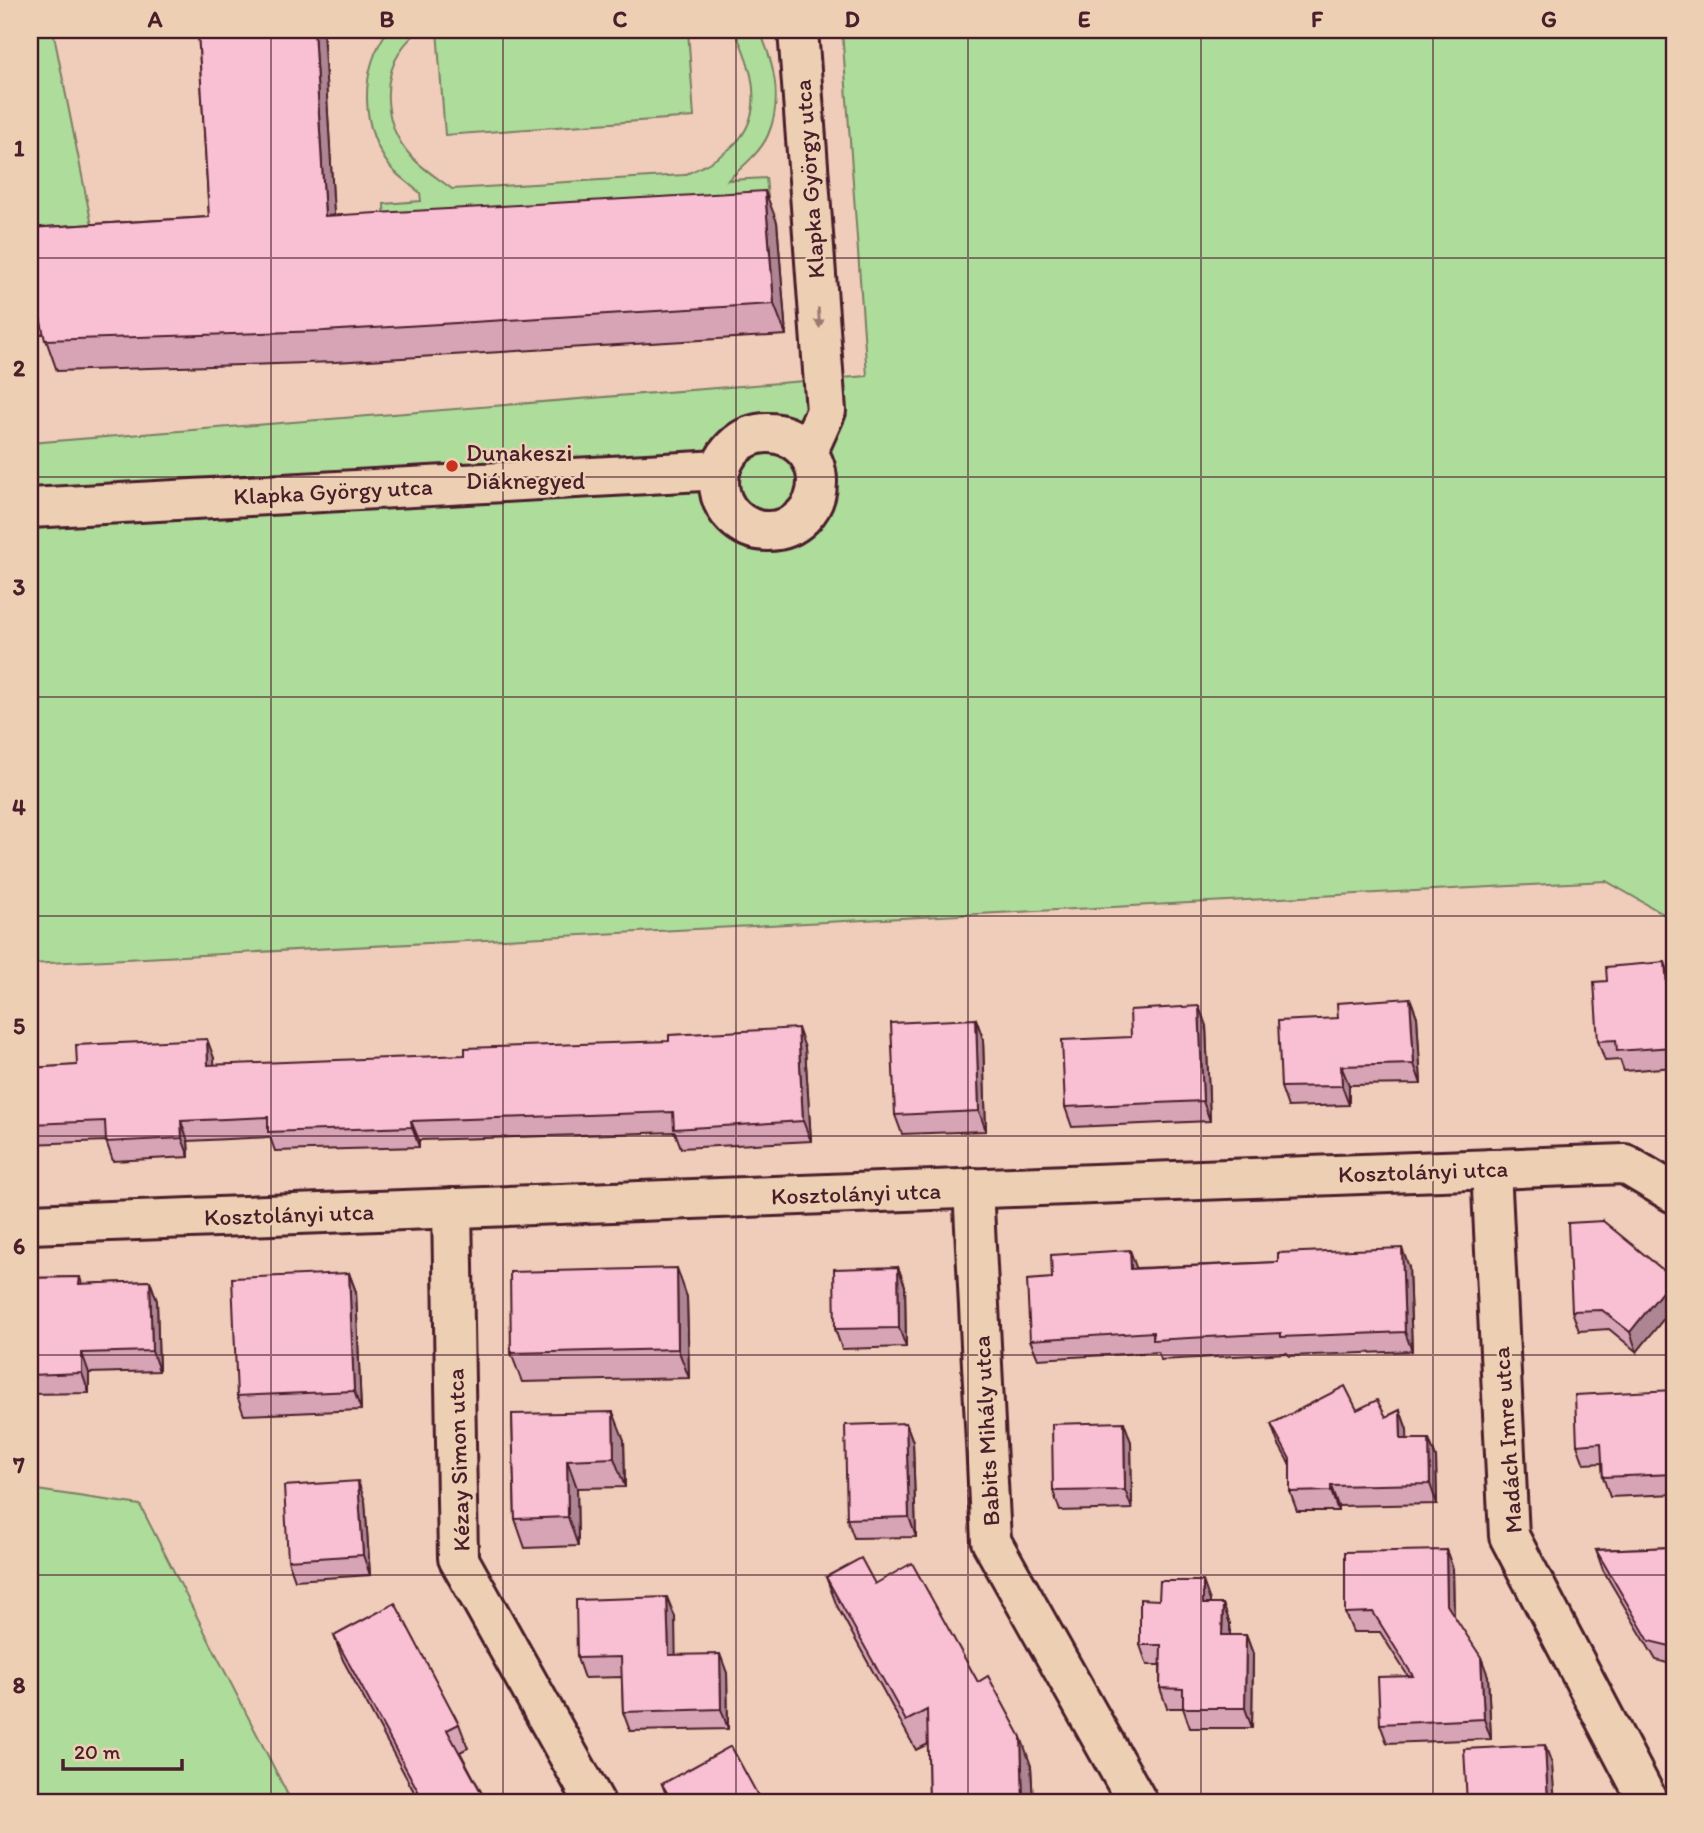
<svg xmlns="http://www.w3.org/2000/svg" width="1704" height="1833" font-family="Itim,sans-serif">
<rect width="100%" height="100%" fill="#efcdba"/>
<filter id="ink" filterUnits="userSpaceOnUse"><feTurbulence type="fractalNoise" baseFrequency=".0143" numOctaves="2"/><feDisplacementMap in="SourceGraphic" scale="14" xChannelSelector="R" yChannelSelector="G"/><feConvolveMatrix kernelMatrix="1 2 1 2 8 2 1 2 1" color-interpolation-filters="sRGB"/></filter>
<g filter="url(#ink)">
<g fill="#addc9b" stroke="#7c7e63" stroke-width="2">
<polygon points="30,30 53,30 98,256 30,259"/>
<path d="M388 30H419C413 36 405 43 401 50 380 82 385 127 410 155 421 168 438 178 452 189L684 175C731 155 763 131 751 75 747 60 742 42 733 30H759C774 62 783 101 768 135 760 153 742 167 728 180L766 178 768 198 385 224 384 204 421 201 420 193C411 185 399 177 391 168 360 128 359 71 388 30Z"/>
<polygon points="437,30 688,30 694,117 445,135"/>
<polygon points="842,30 1674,30 1674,920 1606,881 30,964 30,443 867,376"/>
<polygon points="30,1489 140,1505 292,1803 30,1803"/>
</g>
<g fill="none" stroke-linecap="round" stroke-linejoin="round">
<g stroke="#4a1f2b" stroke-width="44">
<g id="minor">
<polyline points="798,30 826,411 808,451"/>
<circle cx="768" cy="482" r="49"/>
<polyline points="30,508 720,470"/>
<polyline points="1491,1169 1509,1536 1649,1803"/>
<polyline points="973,1188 991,1541 1138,1803"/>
<polyline points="452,1208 458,1558 595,1803"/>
<polyline points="30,1224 1625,1164 1674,1193"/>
</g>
</g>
<use href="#minor" stroke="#edd0b4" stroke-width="38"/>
</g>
<g fill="#d6a4b5" stroke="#4a1f2b" stroke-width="2">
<polygon points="198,30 323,30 334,216 777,222 786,335 335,362 57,371 44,334 30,334 30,228 209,217"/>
<polygon points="1672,982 1674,1006 1674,1067 1624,1071 1620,1060 1605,1061 1598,1041"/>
<polygon points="1410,998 1417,1017 1421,1084 1349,1085 1349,1105 1288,1107 1281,1087 1338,1018"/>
<polygon points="976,1019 983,1039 986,1131 902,1134 895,1115"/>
<polygon points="1206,1026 1210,1121 1072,1127 1065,1107 1131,1037"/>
<polygon points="805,1048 811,1141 681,1148 675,1132 419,1140 419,1147 275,1151 270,1137 188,1141 189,1157 113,1161 106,1141 30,1144 30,1068 214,1058 214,1065"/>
<polygon points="1603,1221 1637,1352 1609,1329 1579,1331 1572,1311"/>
<polygon points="1278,1262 1409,1267 1412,1351 1289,1356 1287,1353 1161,1360 1158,1352 1038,1359 1030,1340 1052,1278 1137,1268"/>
<polygon points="898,1267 905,1286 906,1347 842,1349 835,1329"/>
<polygon points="349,1273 356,1292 361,1410 244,1415 237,1396"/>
<polygon points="80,1277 82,1284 150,1281 157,1301 159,1371 89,1373 89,1393 30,1394 30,1278"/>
<polygon points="687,1297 689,1378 522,1382 511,1353"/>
<polygon points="1674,1390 1674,1494 1610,1497 1603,1477 1602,1463 1584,1464 1577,1445"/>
<polygon points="1357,1410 1386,1417 1400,1410 1407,1430 1407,1439 1429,1439 1436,1458 1437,1504 1338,1506 1338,1511 1297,1511 1290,1492 1290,1465 1278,1443 1271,1424"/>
<polygon points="512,1414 624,1440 625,1487 577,1488 578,1546 525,1548 515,1519"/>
<polygon points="906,1423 913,1442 916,1537 854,1538 847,1519"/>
<polygon points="1131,1442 1132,1509 1060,1511 1053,1491"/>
<polygon points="365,1501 370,1575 295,1580 288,1560"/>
<polygon points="1674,1547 1674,1665 1656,1660 1603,1570 1596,1550"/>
<polygon points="1446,1550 1453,1569 1454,1616 1488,1676 1491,1739 1387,1743 1380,1724 1408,1676 1380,1632 1353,1632 1345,1613"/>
<polygon points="826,1577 875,1584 978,1682 1031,1766 1033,1803 931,1803 929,1799 928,1744 916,1750 837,1606"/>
<polygon points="1210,1601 1210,1604 1223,1604 1230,1624 1230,1635 1246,1635 1253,1654 1252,1728 1190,1728 1183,1708 1167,1708 1160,1688 1160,1665 1147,1665 1140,1645"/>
<polygon points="675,1617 675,1655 727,1673 728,1729 630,1731 623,1712 622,1677 584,1678 577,1658"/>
<polygon points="334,1636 459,1724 468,1748 460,1752 487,1803 419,1801 343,1660"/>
<polygon points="662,1784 762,1803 669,1803"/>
</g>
<g fill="#ae8693" stroke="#4a1f2b" stroke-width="2">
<polygon points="314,30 323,30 336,247 325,216"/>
<polygon points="765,191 777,222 786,335 774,304"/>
<polygon points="1665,962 1672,982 1674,1006 1674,1054 1672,1047"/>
<polygon points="1410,998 1417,1017 1421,1084 1414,1064"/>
<polygon points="1199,1006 1206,1026 1210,1121 1203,1101"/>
<polygon points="976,1019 983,1039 986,1131 979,1111"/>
<polygon points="798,1028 805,1048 811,1141 803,1121"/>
<polygon points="207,1039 214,1058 215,1084 208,1065"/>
<polygon points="1341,1066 1349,1085 1349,1105 1342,1086"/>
<polygon points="181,1121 188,1141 189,1157 182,1138"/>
<polygon points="411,1121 419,1140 419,1147 412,1127"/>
<polygon points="1402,1248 1409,1267 1412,1351 1405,1332"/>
<polygon points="1130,1250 1137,1270 1131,1269"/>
<polygon points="898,1267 905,1286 906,1347 899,1328"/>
<polygon points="677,1268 687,1297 689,1378 678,1349"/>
<polygon points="349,1273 356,1292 361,1410 354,1391"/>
<polygon points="1673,1278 1674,1306 1637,1352 1630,1332"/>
<polygon points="150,1281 157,1301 159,1371 152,1351"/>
<polygon points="82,1353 89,1373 89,1393 82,1373"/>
<polygon points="1400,1410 1407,1430 1408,1459 1401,1439"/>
<polygon points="613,1412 624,1440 625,1487 614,1458"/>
<polygon points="1124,1422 1131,1442 1132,1509 1125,1490"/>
<polygon points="906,1423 913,1442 916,1537 909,1517"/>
<polygon points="1429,1439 1436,1458 1437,1504 1430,1484"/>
<polygon points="567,1460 577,1488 578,1546 568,1517"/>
<polygon points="358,1481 365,1501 370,1575 363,1555"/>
<polygon points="1331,1486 1338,1506 1338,1511 1331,1491"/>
<polygon points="1446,1550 1453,1569 1454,1625 1447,1605"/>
<polygon points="1203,1581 1210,1601 1210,1623 1203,1604"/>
<polygon points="667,1597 675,1617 676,1675 669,1655"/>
<polygon points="1223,1604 1230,1624 1230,1654 1222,1635"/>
<polygon points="1246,1635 1253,1654 1252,1728 1245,1708"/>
<polygon points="720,1654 727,1673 728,1729 721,1709"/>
<polygon points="1481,1657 1488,1676 1491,1739 1484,1719"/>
<polygon points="1021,1737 1031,1766 1033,1803 1023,1803"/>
<polygon points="1545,1745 1552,1764 1555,1803 1548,1803"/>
</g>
<g fill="#f9bfd2" stroke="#4a1f2b" stroke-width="2">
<polygon points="198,30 314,30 325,216 765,191 774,304 324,331 45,340 37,304 30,303 30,228 209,217"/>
<polygon points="1665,962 1672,1047 1617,1051 1616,1040 1598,1041 1594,982 1607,981 1606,967"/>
<polygon points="1410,998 1414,1064 1341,1066 1342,1086 1281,1087 1278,1021 1338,1018 1337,1003"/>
<polygon points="1199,1006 1203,1101 1065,1107 1062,1040 1131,1037 1130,1010"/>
<polygon points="976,1019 979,1111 895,1115 891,1023"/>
<polygon points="798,1028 803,1121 674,1129 673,1112 411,1121 412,1127 268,1132 268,1117 181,1121 182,1138 106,1142 105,1121 30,1124 30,1068 77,1065 76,1045 207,1039 208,1065 465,1055 465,1048 669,1041 669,1035"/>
<polygon points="1603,1221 1673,1278 1630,1332 1602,1310 1572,1311 1568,1223"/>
<polygon points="1402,1248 1405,1332 1281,1337 1281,1333 1153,1340 1153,1332 1030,1340 1027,1280 1052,1278 1051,1255 1130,1250 1131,1269 1278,1262 1278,1253"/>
<polygon points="898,1267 899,1328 835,1329 834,1269"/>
<polygon points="677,1268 678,1349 511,1353 510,1272"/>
<polygon points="349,1273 354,1391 237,1396 232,1278"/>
<polygon points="80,1277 79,1284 150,1281 152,1351 82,1353 82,1373 30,1375 30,1278"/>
<polygon points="1345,1386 1357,1410 1377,1400 1386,1417 1400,1410 1401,1439 1429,1439 1430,1484 1331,1486 1331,1491 1290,1492 1290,1459 1271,1424"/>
<polygon points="1674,1390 1674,1474 1603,1477 1601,1443 1577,1445 1575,1395"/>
<polygon points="613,1412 614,1458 567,1460 568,1517 515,1519 512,1414"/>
<polygon points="1124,1422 1125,1490 1053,1491 1052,1424"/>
<polygon points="906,1423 909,1517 847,1519 845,1425"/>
<polygon points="358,1481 363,1555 288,1560 284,1486"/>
<polygon points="1674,1547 1674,1647 1649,1641 1596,1550"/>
<polygon points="1446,1550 1447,1605 1481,1657 1484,1719 1380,1724 1378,1677 1413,1676 1373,1612 1345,1613 1345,1552"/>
<polygon points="861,1558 875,1584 912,1563 978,1682 988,1676 1021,1737 1023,1803 968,1803 968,1798 929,1799 927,1710 906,1721 826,1577"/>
<polygon points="1160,1581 1203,1581 1203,1604 1223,1604 1222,1635 1246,1635 1245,1708 1183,1708 1183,1689 1160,1688 1161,1645 1140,1645 1140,1599 1159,1600"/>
<polygon points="667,1597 669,1655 720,1654 721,1709 623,1712 621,1657 577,1658 576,1600"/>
<polygon points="395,1603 459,1724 447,1730 487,1803 416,1803 423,1800 334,1636"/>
<polygon points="1545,1745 1548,1803 1467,1803 1464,1749"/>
<polygon points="731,1746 762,1803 673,1803 662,1784"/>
<polygon points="1336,1799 1336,1803 1224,1803"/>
</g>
<defs><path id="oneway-solid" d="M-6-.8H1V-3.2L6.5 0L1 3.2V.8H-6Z" transform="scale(1.75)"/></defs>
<use fill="#9c7870" href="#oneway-solid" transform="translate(819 318) rotate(86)"/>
</g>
<path fill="none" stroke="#4a1f2b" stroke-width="2" stroke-opacity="0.55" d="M271 30V1803M503 30V1803M736 30V1803M968 30V1803M1201 30V1803M1433 30V1803M30 258H1674M30 477H1674M30 697H1674M30 916H1674M30 1136H1674M30 1355H1674M30 1575H1674"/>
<circle fill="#c8321e" stroke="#edd0b4" stroke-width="2.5" cx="452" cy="466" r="7"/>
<g text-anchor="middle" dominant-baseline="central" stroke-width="5" stroke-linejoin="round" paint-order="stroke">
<g font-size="24" fill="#4a1f2b" stroke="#edd0b4">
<text transform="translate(809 179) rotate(-94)">Klapka György utca</text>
<text transform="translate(333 491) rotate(-3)">Klapka György utca</text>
<text transform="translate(1423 1171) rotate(-2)">Kosztolányi utca</text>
<text transform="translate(856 1193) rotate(-2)">Kosztolányi utca</text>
<text transform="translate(289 1214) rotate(-2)">Kosztolányi utca</text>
<text transform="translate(986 1431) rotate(-93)">Babits Mihály utca</text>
<text transform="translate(1507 1440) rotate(-94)">Madách Imre utca</text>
<text transform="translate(458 1460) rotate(-92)">Kézay Simon utca</text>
</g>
<g font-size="24" fill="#4a1f2b" stroke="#edd0b4" text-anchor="start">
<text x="466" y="452">Dunakeszi<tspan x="466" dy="28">Diáknegyed</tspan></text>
</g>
</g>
<rect width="1704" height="1833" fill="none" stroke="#edd0b4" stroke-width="77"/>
<path d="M63 1759v10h119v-10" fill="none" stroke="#4a1f2b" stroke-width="3.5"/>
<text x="74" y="1759" font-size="21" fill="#4a1f2b" stroke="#edd0b4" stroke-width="5" paint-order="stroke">20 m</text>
<rect x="38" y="38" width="1628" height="1756" fill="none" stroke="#4a1f2b" stroke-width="2.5"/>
<g font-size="23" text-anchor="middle" font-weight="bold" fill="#4a1f2b">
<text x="155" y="27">A</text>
<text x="387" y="27">B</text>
<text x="620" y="27">C</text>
<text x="852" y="27">D</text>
<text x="1084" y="27">E</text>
<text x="1317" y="27">F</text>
<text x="1549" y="27">G</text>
<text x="19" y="156">1</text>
<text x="19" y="376">2</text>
<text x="19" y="595">3</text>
<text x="19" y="815">4</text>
<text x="19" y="1034">5</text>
<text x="19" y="1254">6</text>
<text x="19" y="1473">7</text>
<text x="19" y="1693">8</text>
</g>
</svg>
